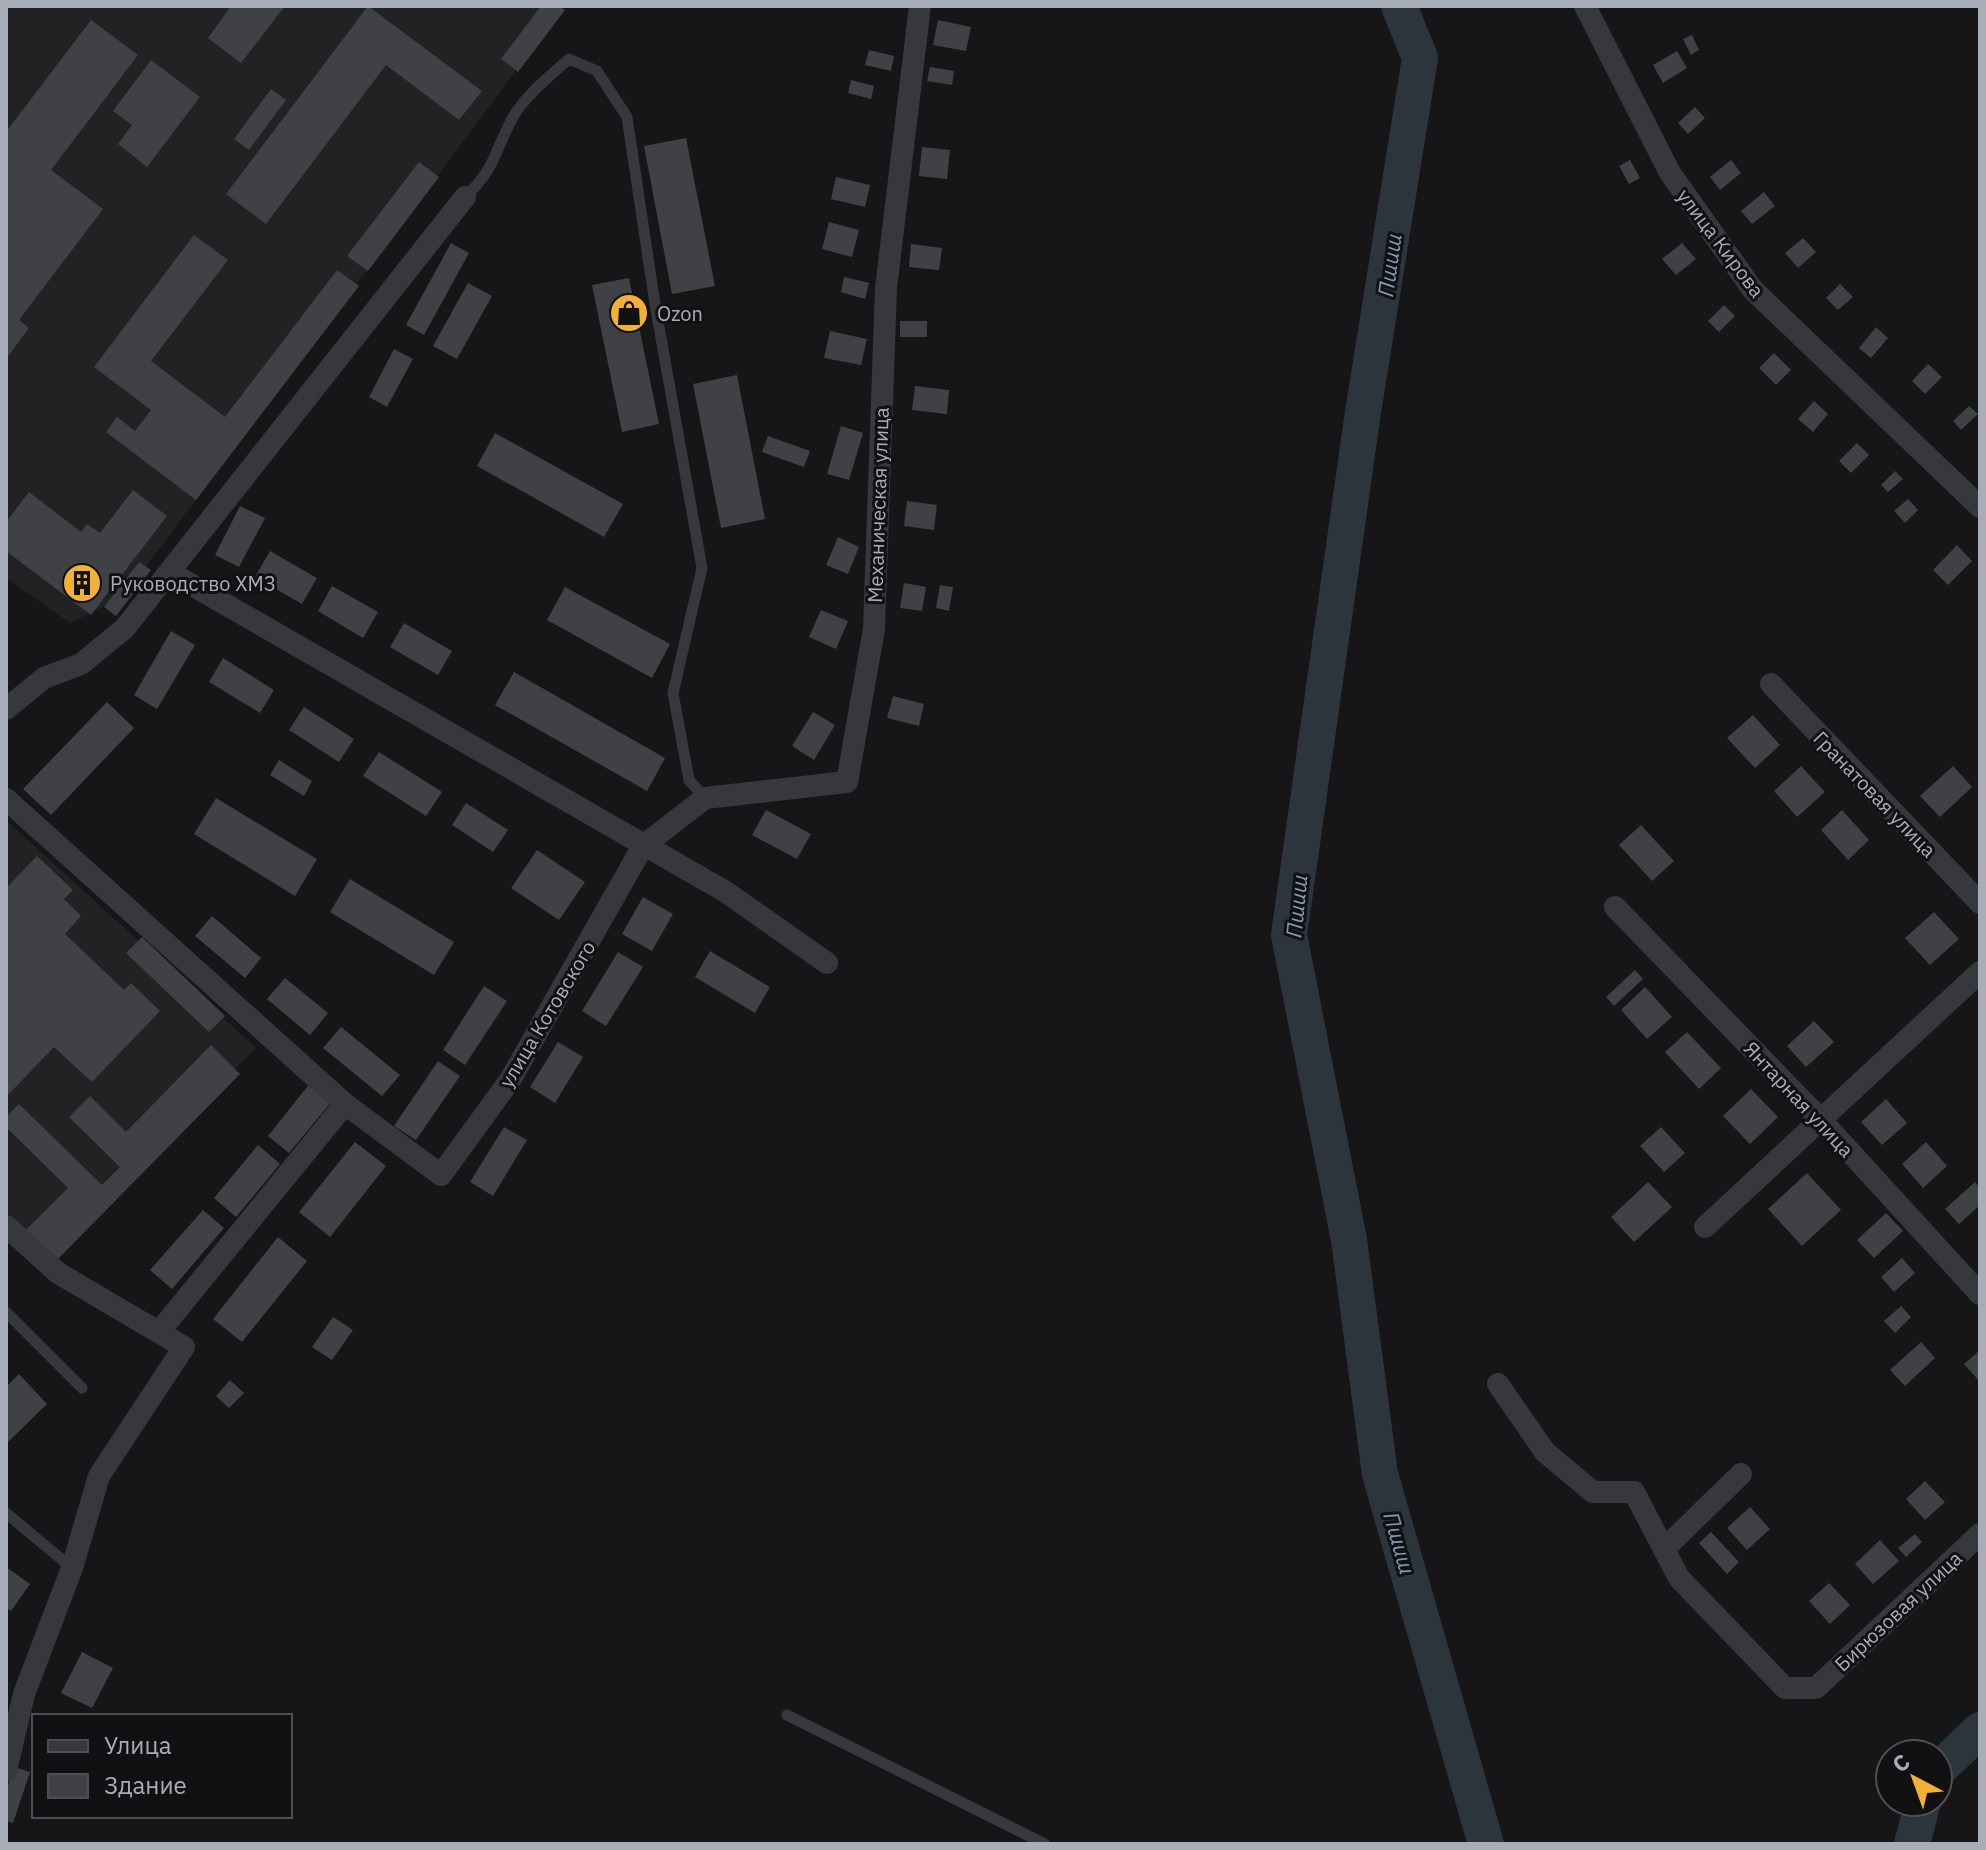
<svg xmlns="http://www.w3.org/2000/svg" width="1986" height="1850" font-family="'IBM Plex Sans',sans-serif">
<rect width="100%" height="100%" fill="#161618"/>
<g fill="#222225">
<polygon points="6,6 564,6 124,596 70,623 6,578"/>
<polygon points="6,820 256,1048 44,1254 6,1218"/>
</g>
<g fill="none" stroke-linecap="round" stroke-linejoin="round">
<g stroke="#2c353c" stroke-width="36">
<polyline points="1399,6 1420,58 1363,412 1289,935 1349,1240 1380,1474 1486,1844"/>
<polyline points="1938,1770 1980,1730"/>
<polyline points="1912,1844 1923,1802"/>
</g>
</g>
<g fill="#404145">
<polygon points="231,6 285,6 241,63 208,38"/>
<polygon points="368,6 482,91 459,120 386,65 266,224 226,194"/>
<polygon points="541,6 559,6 565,10 518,72 501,59"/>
<polygon points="91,20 138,55 51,170 103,209 19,320 29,328 6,359 6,132"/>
<polygon points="938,20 971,27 966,51 933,45"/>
<polygon points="1692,35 1699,50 1691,55 1683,39"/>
<polygon points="869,50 894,56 891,71 865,65"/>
<polygon points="1677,51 1687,68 1663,83 1653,65"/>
<polygon points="151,60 200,97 147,167 118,144 132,125 113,111"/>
<polygon points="930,67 954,71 952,85 927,81"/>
<polygon points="851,80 874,86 871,99 848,93"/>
<polygon points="271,89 286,100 249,150 234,139"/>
<polygon points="1695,107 1705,118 1688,134 1678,123"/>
<polygon points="686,138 715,286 672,294 644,146"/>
<polygon points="922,147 950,150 947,179 919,176"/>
<polygon points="1630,160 1640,178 1629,184 1619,166"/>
<polygon points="1731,160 1741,173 1720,190 1710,177"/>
<polygon points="419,162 439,177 368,271 347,256"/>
<polygon points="836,177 870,185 865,207 831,199"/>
<polygon points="1764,192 1775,206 1752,224 1741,211"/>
<polygon points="829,222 859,230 852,257 822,249"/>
<polygon points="194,235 228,260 151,361 225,417 337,270 359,286 196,500 106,432 117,417 135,431 151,410 94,367"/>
<polygon points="1803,238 1816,252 1798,268 1785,253"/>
<polygon points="451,243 469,253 424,335 406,325"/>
<polygon points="1682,243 1696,259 1676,275 1662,259"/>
<polygon points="911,244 942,248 939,270 909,267"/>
<polygon points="844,277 869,283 865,299 841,292"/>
<polygon points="629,278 659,424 622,432 592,285"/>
<polygon points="468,283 492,296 457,359 433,346"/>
<polygon points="1840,284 1853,297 1838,310 1826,298"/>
<polygon points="1724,305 1735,316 1719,332 1708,321"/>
<rect x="900" y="321" width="27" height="16"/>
<polygon points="1876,327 1888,338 1871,358 1859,348"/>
<polygon points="830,331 867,339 861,365 824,358"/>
<polygon points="394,349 413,359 387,407 369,397"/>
<polygon points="1774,353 1791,370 1776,385 1759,368"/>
<polygon points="1928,364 1942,377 1925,394 1912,381"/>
<polygon points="737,375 765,519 721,528 693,384"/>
<polygon points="915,386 949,390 947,414 912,410"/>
<polygon points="1814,401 1828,414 1813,432 1798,419"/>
<polygon points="1969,406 1978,414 1961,430 1953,421"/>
<polygon points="841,426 863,433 849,480 827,474"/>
<polygon points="495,433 623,504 604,537 477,466"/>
<polygon points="768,436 810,451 804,467 762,452"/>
<polygon points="1857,443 1869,455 1851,473 1839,461"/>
<polygon points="1895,471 1903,479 1888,492 1881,485"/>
<polygon points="133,490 167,516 91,615 6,551 6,522 29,492 81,532 87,524 100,533"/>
<polygon points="1908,499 1918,510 1905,523 1894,511"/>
<polygon points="907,501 937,505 934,530 904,526"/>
<polygon points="240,506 265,518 239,567 215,555"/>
<polygon points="838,537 859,547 848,574 826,565"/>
<polygon points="1957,545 1972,561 1948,585 1933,570"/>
<polygon points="270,551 317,578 302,604 255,577"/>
<polygon points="139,562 151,570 116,616 104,607"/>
<polygon points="904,583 926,587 922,611 900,608"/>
<polygon points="940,585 953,587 949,611 936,608"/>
<polygon points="332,586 378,612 363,638 318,611"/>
<polygon points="565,587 670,644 652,678 547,620"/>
<polygon points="821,610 848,621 836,649 809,637"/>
<polygon points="404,623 452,651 438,675 390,647"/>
<polygon points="171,631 195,645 157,709 134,695"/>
<polygon points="223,658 274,690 260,713 209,682"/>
<polygon points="514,672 665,758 647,791 495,705"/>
<polygon points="893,696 924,704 919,726 887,718"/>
<polygon points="107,702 134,728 51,815 23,789"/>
<polygon points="304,707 354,739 339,762 289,730"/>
<polygon points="813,712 835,725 814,760 792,746"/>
<polygon points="1753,715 1780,745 1755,768 1727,738"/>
<polygon points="379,752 442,792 426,816 363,776"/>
<polygon points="279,760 312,781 304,796 270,775"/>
<polygon points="1801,766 1825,792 1797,817 1774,791"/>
<polygon points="1953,766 1972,787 1940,817 1920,796"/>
<polygon points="216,798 317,859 295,896 194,834"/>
<polygon points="466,803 508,830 493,852 452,825"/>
<polygon points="766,810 811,834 797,859 752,835"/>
<polygon points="1842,810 1869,840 1848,860 1821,830"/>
<polygon points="1641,825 1674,861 1652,881 1619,845"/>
<polygon points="537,850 585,882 559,920 511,888"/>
<polygon points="37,856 73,890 64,899 81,916 65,934 124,990 131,983 160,1011 92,1082 54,1047 6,1097 6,888"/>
<polygon points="350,879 454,942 434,975 330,912"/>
<polygon points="643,897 673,914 652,951 622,934"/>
<polygon points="1934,912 1959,939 1930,965 1905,938"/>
<polygon points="212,916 261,958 245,978 195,936"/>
<polygon points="142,937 225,1016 209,1032 126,953"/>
<polygon points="710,951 770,987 755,1013 695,977"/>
<polygon points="618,952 643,967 606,1026 582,1011"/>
<polygon points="1635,970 1643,979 1614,1006 1606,997"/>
<polygon points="285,978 328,1013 310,1035 267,999"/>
<polygon points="484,986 507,1001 465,1065 443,1050"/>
<polygon points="1645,987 1672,1017 1647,1039 1621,1010"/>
<polygon points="1814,1021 1834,1042 1806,1067 1787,1046"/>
<polygon points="341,1027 400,1075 382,1096 323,1048"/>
<polygon points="1687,1032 1721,1068 1699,1089 1665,1052"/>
<polygon points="558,1042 583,1057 555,1103 530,1087"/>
<polygon points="211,1045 240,1074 57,1260 26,1230 68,1188 6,1127 6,1117 19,1104 102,1185 120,1167 69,1117 90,1096 126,1132"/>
<polygon points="438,1061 460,1076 416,1140 394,1126"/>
<polygon points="311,1082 333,1100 289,1153 268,1136"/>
<polygon points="1751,1089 1778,1117 1750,1144 1723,1116"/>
<polygon points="1886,1099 1907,1123 1882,1145 1861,1122"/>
<polygon points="504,1127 527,1140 493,1196 470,1182"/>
<polygon points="1661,1127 1685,1153 1664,1172 1640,1146"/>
<polygon points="355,1142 386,1166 330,1237 299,1212"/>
<polygon points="1926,1142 1947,1166 1923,1188 1902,1164"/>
<polygon points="258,1145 280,1164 236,1217 214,1198"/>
<polygon points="1807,1173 1841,1210 1802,1246 1768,1209"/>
<polygon points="1648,1182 1672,1207 1634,1242 1611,1217"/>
<polygon points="1975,1182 1980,1188 1980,1205 1959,1224 1945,1209"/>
<polygon points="203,1210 224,1228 172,1289 150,1270"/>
<polygon points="1886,1213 1903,1231 1874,1258 1857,1240"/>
<polygon points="278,1237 307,1261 242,1342 213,1319"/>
<polygon points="1902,1258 1915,1273 1894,1292 1881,1277"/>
<polygon points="1901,1306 1911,1317 1895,1333 1884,1321"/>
<polygon points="333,1317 353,1330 332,1360 312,1347"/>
<polygon points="1921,1342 1935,1358 1905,1386 1890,1370"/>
<polygon points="1980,1350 1980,1382 1964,1364"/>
<polygon points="19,1374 47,1404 6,1444 6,1387"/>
<polygon points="230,1380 244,1393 229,1408 216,1396"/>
<polygon points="1925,1481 1945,1502 1925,1520 1906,1499"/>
<polygon points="1750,1507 1770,1529 1747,1550 1727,1528"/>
<polygon points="1711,1532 1739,1562 1727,1574 1699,1543"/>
<polygon points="1915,1534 1922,1542 1906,1557 1898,1548"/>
<polygon points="1880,1540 1899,1561 1873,1584 1855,1564"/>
<polygon points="6,1567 30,1584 11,1611 6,1608"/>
<polygon points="1829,1583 1850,1605 1830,1624 1809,1601"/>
<polygon points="82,1652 113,1668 92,1708 61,1693"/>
<polygon points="14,1767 30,1772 13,1823 6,1821 6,1791"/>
</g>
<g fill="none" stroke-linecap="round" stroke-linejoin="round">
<g stroke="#37383d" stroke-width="11">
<path d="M465 197C495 170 495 150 513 117 526 95 550 76 569 59L597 71 627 117 655 304 702 568 673 693 689 780 705 798"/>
<polyline points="6,1312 82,1388"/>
<polyline points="6,1513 72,1568"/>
<polyline points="787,1715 1045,1844"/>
</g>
<g stroke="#37383d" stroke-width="22">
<polyline points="1585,6 1670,173 1753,290 1980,507"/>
<polyline points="171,573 726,892 827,963"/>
<polyline points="1771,684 1980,903"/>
<polyline points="6,709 44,678 81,664 125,628 465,197"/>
<polyline points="6,799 345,1104 441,1175 510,1080 643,846 705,798 847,782 874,629 886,288 920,6"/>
<polyline points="1615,907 1819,1118 1980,1294"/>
<polyline points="6,1226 58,1273 184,1347 99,1476 72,1568 24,1694 6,1771"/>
<polyline points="1705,1227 1980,972"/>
<polyline points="159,1332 345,1104"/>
<polyline points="1498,1384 1545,1452 1593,1492 1634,1492 1679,1578 1785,1688 1816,1688 1980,1534"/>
<polyline points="1664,1549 1741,1474"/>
</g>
</g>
<defs>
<g id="shop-disc" transform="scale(2)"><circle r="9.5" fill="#f2b134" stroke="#111113"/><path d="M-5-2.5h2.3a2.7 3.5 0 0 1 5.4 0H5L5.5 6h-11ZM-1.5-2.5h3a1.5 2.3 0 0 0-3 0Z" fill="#111"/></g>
<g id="building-disc" transform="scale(2)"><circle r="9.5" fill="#f2b134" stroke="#111113"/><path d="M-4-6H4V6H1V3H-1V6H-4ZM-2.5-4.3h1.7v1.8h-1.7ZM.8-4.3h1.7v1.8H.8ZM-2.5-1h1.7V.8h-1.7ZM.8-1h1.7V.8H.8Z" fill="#111"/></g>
</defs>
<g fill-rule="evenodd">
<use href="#shop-disc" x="629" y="313"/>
<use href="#building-disc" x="82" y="583"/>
</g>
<g text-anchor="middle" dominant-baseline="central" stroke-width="6" stroke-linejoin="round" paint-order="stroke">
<g font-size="20" fill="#a8adb8" stroke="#111113">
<text transform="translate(1721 243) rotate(53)">улица Кирова</text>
<text transform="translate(878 505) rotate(-88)">Механическая улица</text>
<text transform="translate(1875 794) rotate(46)">Гранатовая улица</text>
<text transform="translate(547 1014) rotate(-59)">улица Котовского</text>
<text transform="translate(1799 1099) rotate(47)">Янтарная улица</text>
<text transform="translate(1898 1611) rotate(-43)">Бирюзовая улица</text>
</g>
<g font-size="20" fill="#a8adb8" stroke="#111113" text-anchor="start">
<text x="657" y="313">Ozon</text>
<text x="110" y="583">Руководство ХМЗ</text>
</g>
<g font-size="22" font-style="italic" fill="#7f9bb3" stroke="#111113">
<text transform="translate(1389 265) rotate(-82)">Пшиш</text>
<text transform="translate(1296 906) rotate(-84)">Пшиш</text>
<text transform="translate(1400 1543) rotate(74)">Пшиш</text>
</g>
</g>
<rect width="1986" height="1850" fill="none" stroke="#a8adb8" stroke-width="16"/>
<rect x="32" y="1714" width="260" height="104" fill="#111113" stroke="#4d4f55" stroke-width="2"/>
<rect x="48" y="1740" width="40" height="12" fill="#37383d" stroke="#4d4f55" stroke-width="2"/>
<text x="104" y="1754" font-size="24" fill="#a8adb8">Улица</text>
<rect x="48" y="1774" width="40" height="24" fill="#404145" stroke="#4d4f55" stroke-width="2"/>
<text x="104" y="1794" font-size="24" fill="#a8adb8">Здание</text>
<g transform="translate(1914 1778) rotate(319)"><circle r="38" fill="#111113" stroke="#4d4f55" stroke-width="2"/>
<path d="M0-6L14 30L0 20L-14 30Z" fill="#f2b134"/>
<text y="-12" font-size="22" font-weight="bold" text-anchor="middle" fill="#a8adb8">С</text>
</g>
</svg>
